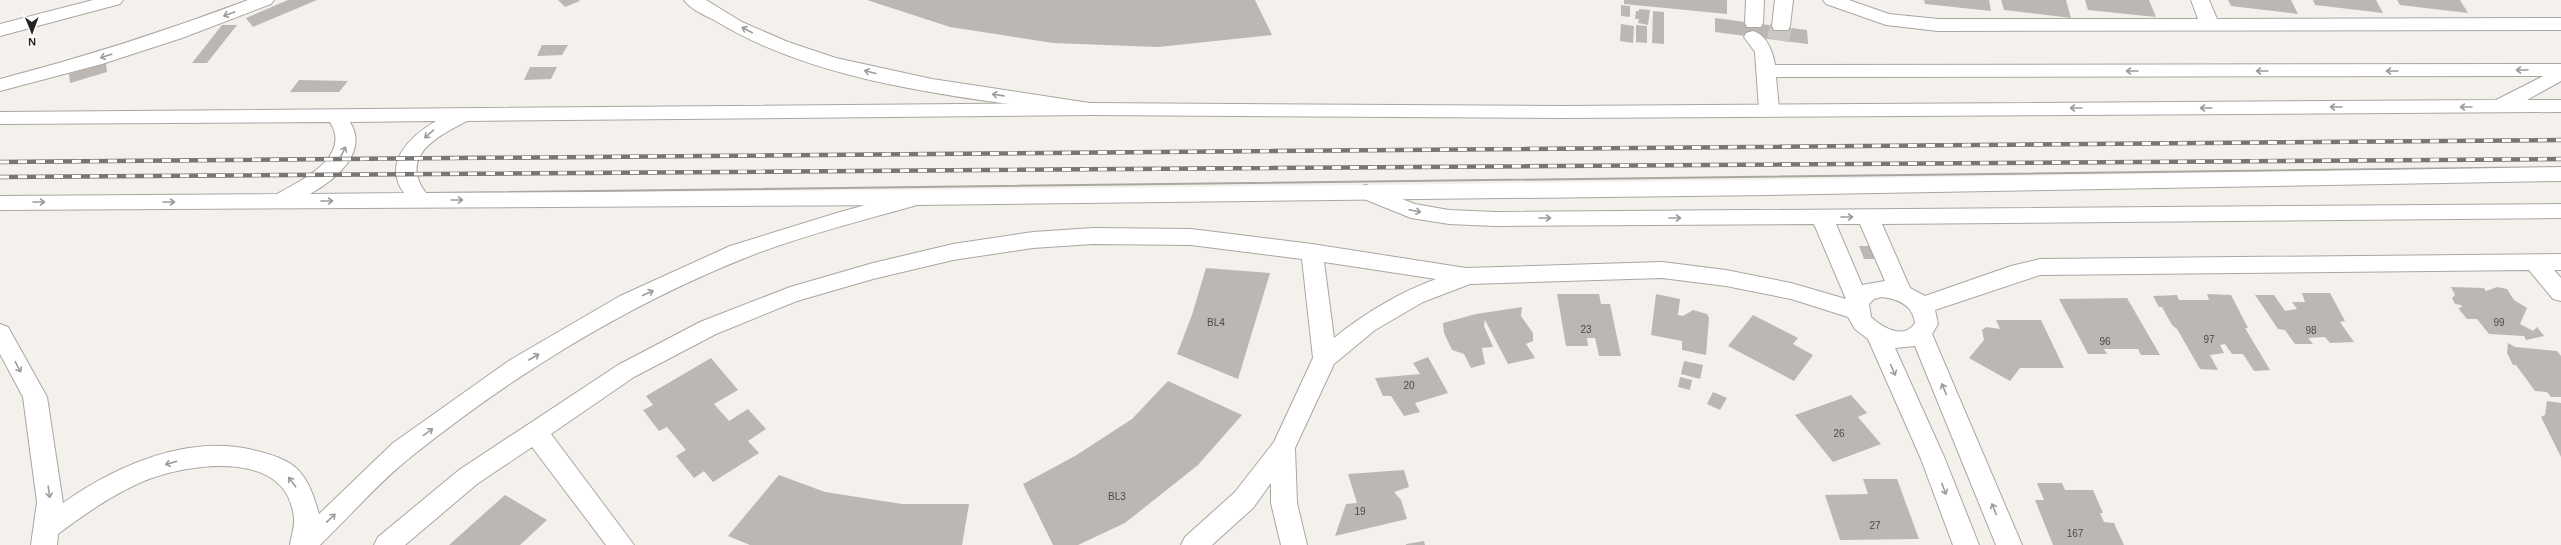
<svg xmlns="http://www.w3.org/2000/svg" width="2561" height="545" font-family="Helvetica,sans-serif">
<rect width="100%" height="100%" fill="#f4f0eb"/>
<g fill="#bdb7b4">
<polygon points="288,0 317,0 253,27 246,18"/>
<polygon points="558,0 579,0 580,1 565,7"/>
<polygon points="867,0 1255,0 1272,35 1158,47 1053,43 950,27"/>
<polygon points="1624,0 1727,0 1727,14 1624,4"/>
<polygon points="1924,0 1989,0 1991,11 1925,4"/>
<polygon points="2001,0 2066,0 2071,18 2004,10"/>
<polygon points="2085,0 2149,0 2156,17 2088,10"/>
<polygon points="2228,0 2291,0 2298,14 2231,6"/>
<polygon points="2313,0 2376,0 2383,13 2315,5"/>
<polygon points="2397,0 2460,0 2468,13 2400,5"/>
<polygon points="1621,5 1630,6 1630,17 1621,16"/>
<polygon points="1639,9 1650,10 1648,25 1638,23 1639,19 1635,19 1636,11 1639,11"/>
<polygon points="1653,11 1664,12 1664,44 1652,43"/>
<polygon points="1715,18 1807,30 1808,44 1715,32"/>
<polygon points="1621,24 1634,26 1633,43 1620,41"/>
<polygon points="222,25 237,25 207,63 192,63"/>
<polygon points="1636,25 1647,26 1647,43 1636,42"/>
<polygon points="542,45 568,45 562,55 537,56"/>
<polygon points="106,63 107,72 70,83 69,74"/>
<polygon points="530,67 557,67 551,79 524,80"/>
<polygon points="299,80 348,81 339,92 290,92"/>
<polygon points="1859,246 1875,246 1880,259 1864,259"/>
<polygon points="1206,268 1270,273 1238,379 1177,354 1192,315"/>
<polygon points="2451,287 2484,288 2486,291 2497,287 2507,289 2514,300 2527,308 2520,324 2533,331 2537,327 2544,336 2526,340 2524,336 2489,334 2477,319 2467,319 2458,308 2462,307 2461,305 2455,304 2452,298 2455,295"/>
<polygon points="2302,293 2330,293 2345,321 2340,322 2354,342 2330,343 2325,337 2308,338 2313,344 2295,344 2285,330 2278,329 2255,295 2274,295 2285,311 2297,309 2292,302 2305,302"/>
<polygon points="1557,294 1599,294 1601,304 1610,304 1621,356 1599,356 1595,338 1587,338 1588,346 1566,346"/>
<polygon points="1656,294 1680,299 1678,315 1683,316 1693,310 1707,314 1709,318 1706,355 1682,350 1682,341 1651,335"/>
<polygon points="2207,294 2231,295 2248,328 2245,328 2270,370 2254,371 2243,354 2232,354 2225,344 2220,345 2224,353 2210,355 2218,370 2200,369 2177,329 2172,325 2162,307 2159,307 2153,296 2177,295 2179,300 2209,300"/>
<polygon points="2127,298 2160,355 2141,355 2138,349 2104,349 2107,354 2088,354 2059,299"/>
<polygon points="1522,307 1521,316 1533,333 1533,341 1526,344 1535,358 1508,364 1485,320 1484,326 1493,347 1482,348 1485,364 1471,368 1464,354 1452,350 1444,333 1443,323 1476,314"/>
<polygon points="1753,315 1798,338 1793,344 1813,355 1794,381 1728,346"/>
<polygon points="1996,320 2041,320 2064,368 2020,368 2010,381 1969,358 1984,340 1982,330 1986,327 2000,329"/>
<polygon points="2508,343 2515,347 2557,351 2561,356 2561,397 2551,397 2547,392 2535,391 2516,365 2513,365 2507,353"/>
<polygon points="1428,357 1448,393 1415,403 1420,412 1404,416 1391,396 1383,396 1375,378 1420,374 1413,363"/>
<polygon points="711,358 738,390 714,404 729,421 748,409 766,429 748,441 759,453 713,482 704,471 694,478 676,456 686,450 667,427 659,431 643,410 653,405 646,396"/>
<polygon points="1684,361 1703,365 1700,379 1681,374"/>
<polygon points="1680,377 1692,380 1690,390 1678,387"/>
<polygon points="1168,381 1242,415 1198,465 1125,523 1078,545 1053,545 1023,484 1075,456 1132,419"/>
<polygon points="1713,392 1727,398 1720,410 1707,404"/>
<polygon points="1851,395 1867,413 1858,417 1881,444 1833,462 1795,415"/>
<polygon points="2547,401 2561,403 2561,457 2541,417 2545,415"/>
<polygon points="1404,470 1409,487 1394,492 1401,500 1407,519 1335,536 1346,504 1357,503 1348,474"/>
<polygon points="779,475 825,492 902,504 969,504 962,545 750,545 728,536"/>
<polygon points="1863,479 1897,479 1919,539 1840,540 1825,495 1868,494"/>
<polygon points="2037,483 2062,483 2065,490 2093,490 2103,513 2100,513 2104,522 2114,523 2124,545 2053,545 2035,500 2044,500"/>
<polygon points="505,495 547,520 520,545 449,545"/>
<polygon points="1424,541 1425,545 1406,545 1406,544"/>
</g>
<g fill="none" stroke-linecap="round" stroke-linejoin="round">
<polyline stroke="#cbc7c3" stroke-width="22" stroke-dasharray="22 11" stroke-linecap="butt" points="1778,40 1781,26"/>
<g stroke="#aaa6a2" stroke-width="2">
<g id="minor">
<polygon points="93,0 123,0 120,4 0,36 0,24"/>
<polygon points="1746,0 1764,0 1763,23 1761,27 1747,27 1745,23"/>
<polygon points="1775,0 1793,0 1790,26 1788,30 1774,30 1772,26"/>
<polygon points="1823,0 1849,0 1889,14 1938,19 2198,19 2191,0 2209,0 2217,19 2561,18 2561,30 1938,31 1886,25 1826,4"/>
<path d="M1753 31C1767 35 1773 52 1775 65L2561 64V76L1776 77 1779 109 1776 114 1769 115 1762 114 1759 109 1755 52 1744 37 1746 33Z"/>
<path d="M1366 185 1415 204 1449 210 1495 212 2561 204V218L1882 224 1910 288 1925 296 2011 266 2040 259 2561 254V270H2554L2561 278V301L2553 299 2529 270 2040 275 1935 310 1938 324 1932 334 2022 545H1996L1915 346 1895 348 1945 459 1979 545H1953L1921 459 1868 339 1855 329 1848 317 1791 299 1726 286 1662 278 1470 284 1423 302 1375 330 1334 364 1295 448 1297 503 1307 545H1281L1271 503V483L1253 508 1212 545H1181L1185 537 1235 492 1274 442 1313 358 1302 259 1191 245 1093 244 1033 248 953 260 873 279 797 301 716 334 634 377 551 434 634 545H606L532 447 477 484 405 545H374L378 537 459 470 618 365 700 322 790 287 873 263 953 244 1033 232 1093 228 1191 229 1312 244 1466 268 1662 262 1726 270 1791 283 1846 299 1814 224 1495 226 1449 224 1411 218 1359 197 1356 192 1359 187ZM1836 224H1860L1885 281 1862 285ZM1324 262 1436 279C1398 293 1365 313 1334 338ZM1882 297C1898 299 1913 305 1915 323 1904 340 1883 328 1871 317L1869 304 1874 299Z"/>
</g>
</g>
<g stroke="#aaa6a2" stroke-width="2">
<g id="tertiary">
<path d="M248 0H274L271 4 182 38 102 64 0 91V79C85 57 166 31 248 0Z"/>
<path d="M684 0H706L742 22 788 42 836 58 932 79 1083 102 1090 103 1093 108 1090 113 1083 114C962 97 820 85 714 20 704 15 690 9 684 0Z"/>
<path d="M917 191 924 193 927 198 924 203C865 220 803 235 745 258 625 306 512 376 412 456 379 482 350 516 320 545H290C291 536 295 527 294 518 287 448 189 463 144 481 113 494 85 514 58 534L57 545H31L37 502 23 397 0 354V324L8 327 47 397 63 503C117 465 190 433 257 451 270 454 286 459 296 468 309 480 314 497 319 514L393 443 510 360 620 296 730 246 840 212Z"/>
</g>
</g>
<g stroke="#aaa6a2" stroke-width="2">
<path id="secondary" d="M2561 67V81L2527 100H2561V112L1562 118 1092 115 467 121C438 136 398 156 426 193 1137 190 1849 179 2561 167V181L1770 195 917 205 0 210V196L277 194C302 180 352 157 330 122L0 124V112L1092 103 1562 106 2496 100ZM436 121C410 136 382 163 404 193L310 194C335 180 369 153 350 122Z"/>
</g>
<use href="#minor" fill="#fff" fill-rule="evenodd"/>
<use href="#tertiary" fill="#fff" fill-rule="evenodd"/>
<use href="#secondary" fill="#fff" fill-rule="evenodd"/>
<g stroke="#787572" stroke-width="4.5">
<g id="rail">
<polyline points="0,162 2561,140"/>
<polyline points="0,177 2561,159"/>
</g>
</g>
<use href="#rail" stroke="#fff" stroke-width="3" stroke-dasharray="9" stroke-linecap="butt"/>
</g>
<defs><path id="oneway-shaft" d="M-6 0H5M1.5-3L5.5 0L1.5 3" fill="none" stroke-width="1.6" stroke-linecap="round" stroke-linejoin="round"/></defs>
<g stroke="#9d9c9c">
<use href="#oneway-shaft" transform="translate(229 14) rotate(160)"/>
<use href="#oneway-shaft" transform="translate(747 30) rotate(-153)"/>
<use href="#oneway-shaft" transform="translate(106 56) rotate(162)"/>
<use href="#oneway-shaft" transform="translate(2522 70) rotate(180)"/>
<use href="#oneway-shaft" transform="translate(2132 71) rotate(180)"/>
<use href="#oneway-shaft" transform="translate(2262 71) rotate(180)"/>
<use href="#oneway-shaft" transform="translate(2392 71) rotate(180)"/>
<use href="#oneway-shaft" transform="translate(870 72) rotate(-165)"/>
<use href="#oneway-shaft" transform="translate(998 95) rotate(-172)"/>
<use href="#oneway-shaft" transform="translate(2336 107) rotate(180)"/>
<use href="#oneway-shaft" transform="translate(2466 107) rotate(180)"/>
<use href="#oneway-shaft" transform="translate(2076 108) rotate(180)"/>
<use href="#oneway-shaft" transform="translate(2206 108) rotate(180)"/>
<use href="#oneway-shaft" transform="translate(429 134) rotate(139)"/>
<use href="#oneway-shaft" transform="translate(343 152) rotate(-63)"/>
<use href="#oneway-shaft" transform="translate(457 200)"/>
<use href="#oneway-shaft" transform="translate(327 201)"/>
<use href="#oneway-shaft" transform="translate(39 202)"/>
<use href="#oneway-shaft" transform="translate(169 202)"/>
<use href="#oneway-shaft" transform="translate(1415 211) rotate(12)"/>
<use href="#oneway-shaft" transform="translate(1847 217)"/>
<use href="#oneway-shaft" transform="translate(1545 218)"/>
<use href="#oneway-shaft" transform="translate(1675 218)"/>
<use href="#oneway-shaft" transform="translate(648 293) rotate(-24)"/>
<use href="#oneway-shaft" transform="translate(534 357) rotate(-30)"/>
<use href="#oneway-shaft" transform="translate(18 367) rotate(62)"/>
<use href="#oneway-shaft" transform="translate(1893 370) rotate(66)"/>
<use href="#oneway-shaft" transform="translate(1944 389) rotate(-113)"/>
<use href="#oneway-shaft" transform="translate(428 432) rotate(-36)"/>
<use href="#oneway-shaft" transform="translate(171 463) rotate(164)"/>
<use href="#oneway-shaft" transform="translate(292 482) rotate(-127)"/>
<use href="#oneway-shaft" transform="translate(1944 489) rotate(69)"/>
<use href="#oneway-shaft" transform="translate(49 492) rotate(82)"/>
<use href="#oneway-shaft" transform="translate(1994 509) rotate(-112)"/>
<use href="#oneway-shaft" transform="translate(331 518) rotate(-44)"/>
</g>
<g text-anchor="middle" dominant-baseline="central" stroke-width="4" stroke-linejoin="round" paint-order="stroke">
<g font-size="10" fill="#4c4946">
<text x="1216" y="322">BL4</text>
<text x="2499" y="322">99</text>
<text x="1586" y="329">23</text>
<text x="2311" y="330">98</text>
<text x="2209" y="339">97</text>
<text x="2105" y="341">96</text>
<text x="1409" y="385">20</text>
<text x="1839" y="433">26</text>
<text x="1117" y="496">BL3</text>
<text x="1360" y="511">19</text>
<text x="1875" y="525">27</text>
<text x="2075" y="533">167</text>
</g>
</g>
<g transform="translate(32 32) rotate(179)" stroke="#ffffff" stroke-width="3" paint-order="stroke">
<path d="M0-3L7 15L0 10L-7 15Z" fill="#262422"/>
<text y="-6" font-size="11" font-weight="bold" text-anchor="middle" fill="#262422">N</text>
</g>
</svg>
